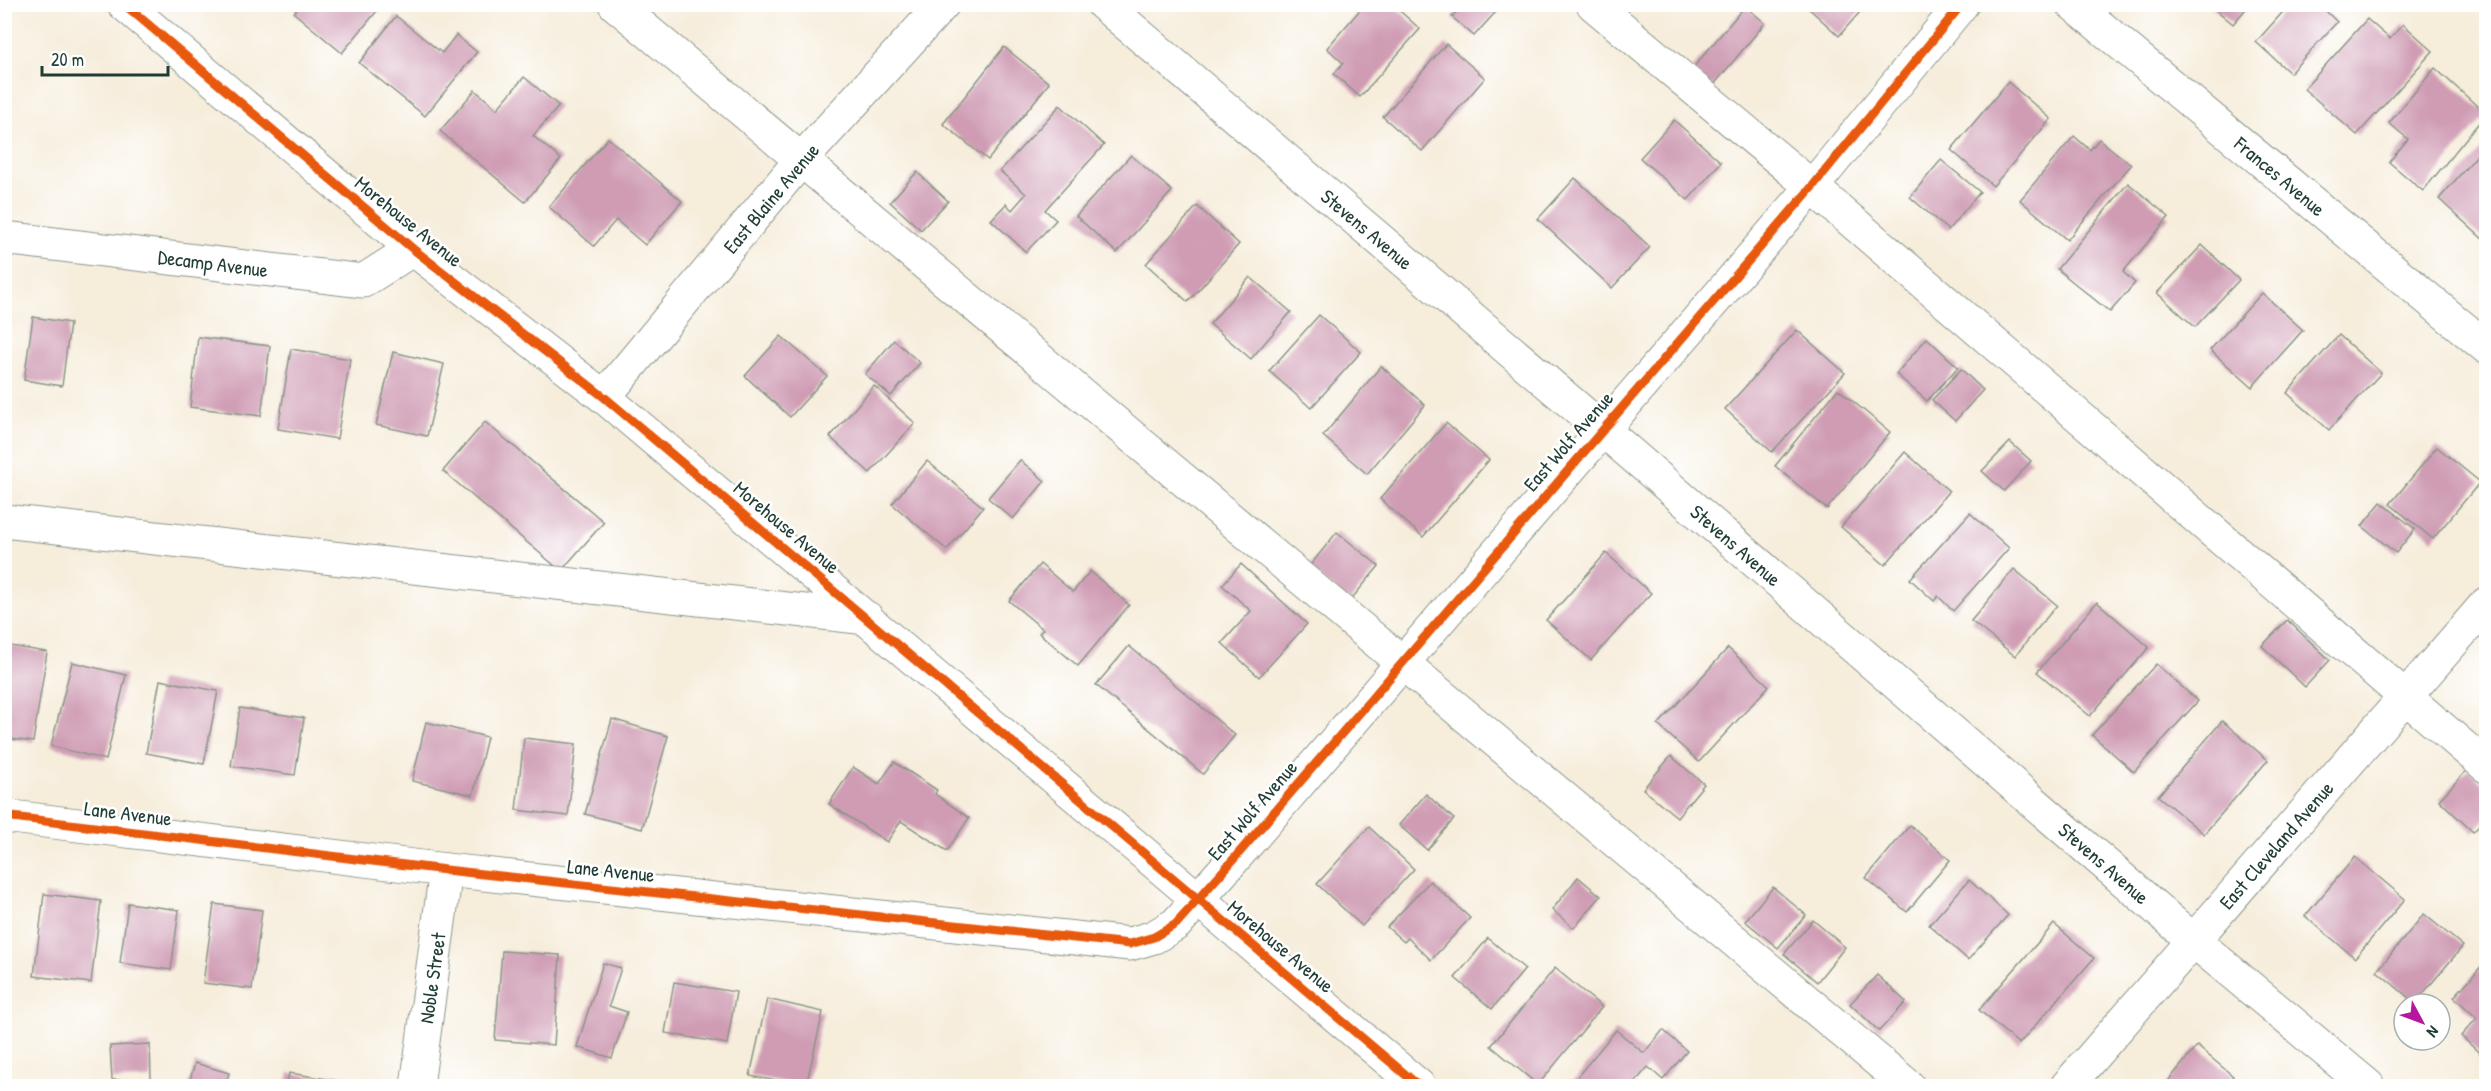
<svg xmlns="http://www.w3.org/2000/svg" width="2491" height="1091" font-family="'Patrick Hand',sans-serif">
<rect width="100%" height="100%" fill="#fff"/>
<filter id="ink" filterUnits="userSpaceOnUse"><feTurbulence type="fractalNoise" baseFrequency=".0167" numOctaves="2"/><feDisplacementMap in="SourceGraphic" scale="12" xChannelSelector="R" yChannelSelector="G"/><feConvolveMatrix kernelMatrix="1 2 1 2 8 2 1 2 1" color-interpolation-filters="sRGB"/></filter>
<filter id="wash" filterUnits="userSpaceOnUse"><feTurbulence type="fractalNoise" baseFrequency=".008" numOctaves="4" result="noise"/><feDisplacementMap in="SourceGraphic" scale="24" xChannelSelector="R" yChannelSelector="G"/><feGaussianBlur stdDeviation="1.35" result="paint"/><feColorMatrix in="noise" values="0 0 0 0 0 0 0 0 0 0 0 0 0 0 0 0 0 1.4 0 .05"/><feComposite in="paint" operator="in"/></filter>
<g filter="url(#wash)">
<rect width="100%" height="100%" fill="#f6eddb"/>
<g id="blocks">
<g fill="#cf9cb4">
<polygon points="1365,4 1392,4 1420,29 1360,97 1334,74 1343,63 1327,48"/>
<polygon points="1463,4 1503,4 1474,36 1452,17"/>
<polygon points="1804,4 1867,4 1839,36"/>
<polygon points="2209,4 2250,4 2233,24"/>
<polygon points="2290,4 2319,4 2337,22 2290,73 2256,42"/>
<polygon points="300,5 382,5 342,53 294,13"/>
<polygon points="1745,6 1765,23 1712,87 1692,69"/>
<polygon points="396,16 442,53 456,35 477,52 425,116 359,63"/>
<polygon points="2367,19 2390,39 2403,24 2433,51 2357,135 2304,89"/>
<polygon points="1446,44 1485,78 1422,151 1383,117"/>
<polygon points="1004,47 1049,83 988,160 943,124"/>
<polygon points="2435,68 2486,114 2423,191 2389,162 2408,139 2389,123"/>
<polygon points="524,77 559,106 533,136 561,159 525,202 440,131 475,90 497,109"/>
<polygon points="2008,82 2051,119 1993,186 1951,150"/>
<polygon points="1060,105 1104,145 1045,210 1056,220 1026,252 991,220 1006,204 1012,210 1026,194 1000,171"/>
<polygon points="1674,120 1721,162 1688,200 1640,158"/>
<polygon points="2074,136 2090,150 2099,139 2131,165 2067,240 2020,200"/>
<polygon points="608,138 682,201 645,245 616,220 594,246 549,207"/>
<polygon points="2486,145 2486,242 2439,199"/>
<polygon points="1131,155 1172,191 1117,253 1076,216"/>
<polygon points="1941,160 1980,192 1948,230 1910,197"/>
<polygon points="917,172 948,201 921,230 890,202"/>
<polygon points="1575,178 1650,247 1612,288 1538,219"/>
<polygon points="2128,183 2169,217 2123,272 2135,283 2110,312 2057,269"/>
<polygon points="1197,206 1239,244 1188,302 1146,264"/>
<polygon points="2202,245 2239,280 2195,327 2157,293"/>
<polygon points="1250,277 1291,312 1251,359 1210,324"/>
<polygon points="2262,293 2303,330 2252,387 2210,350"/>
<polygon points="1319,315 1361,352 1311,408 1269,371"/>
<polygon points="33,317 70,323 62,386 24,380"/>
<polygon points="1797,330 1845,373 1772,452 1725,409"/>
<polygon points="2339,335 2381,373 2329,430 2287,393"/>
<polygon points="781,336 827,376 790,417 745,376"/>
<polygon points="198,337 270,346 261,416 190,407"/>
<polygon points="1927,338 1958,367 1927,401 1896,374"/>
<polygon points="894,340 920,363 891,396 865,374"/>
<polygon points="291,349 350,359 337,439 278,429"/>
<polygon points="393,352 444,364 427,436 376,425"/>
<polygon points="1381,366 1425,405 1367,474 1323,436"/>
<polygon points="1961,369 1983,390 1955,421 1932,400"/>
<polygon points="874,386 915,423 870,473 830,437"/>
<polygon points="1838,389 1890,432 1827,509 1775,466"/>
<polygon points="485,422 604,522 561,571 443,471"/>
<polygon points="1446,423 1489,460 1423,537 1380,499"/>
<polygon points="2010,442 2031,461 2004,491 1982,471"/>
<polygon points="2437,447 2480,482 2433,539 2390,504"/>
<polygon points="1905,452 1949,491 1885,565 1841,527"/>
<polygon points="1020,460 1045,481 1013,519 988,498"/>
<polygon points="927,461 983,507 947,550 892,504"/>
<polygon points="2381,502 2415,529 2396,553 2362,526"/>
<polygon points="1970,513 2009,548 1953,611 1938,596 1934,601 1910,579"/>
<polygon points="1337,532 1379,566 1349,602 1308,568"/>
<polygon points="1606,553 1651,593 1591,660 1546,620"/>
<polygon points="1040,564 1073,592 1090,571 1129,605 1078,666 1039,633 1043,629 1009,601"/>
<polygon points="1241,564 1307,624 1259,677 1222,643 1251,611 1222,585"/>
<polygon points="2014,569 2057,605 2015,656 1971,621"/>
<polygon points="2097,602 2149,647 2090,716 2037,672"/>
<polygon points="2287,620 2330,660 2305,687 2262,646"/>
<polygon points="4,645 47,652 33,742 4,738"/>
<polygon points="1129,646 1235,735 1203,774 1096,685"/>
<polygon points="1728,648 1769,686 1699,762 1658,725"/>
<polygon points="72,662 126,675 106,760 51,746"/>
<polygon points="2156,664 2198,701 2134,772 2092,735"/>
<polygon points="160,680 218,691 204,764 146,753"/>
<polygon points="240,708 304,718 295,775 231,766"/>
<polygon points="612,719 668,736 642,829 585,814"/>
<polygon points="2222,721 2268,760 2204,834 2158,796"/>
<polygon points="426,722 487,737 473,795 412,781"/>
<polygon points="524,738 576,744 568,816 516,810"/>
<polygon points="1671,756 1704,784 1677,817 1643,789"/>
<polygon points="894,762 937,790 935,794 969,818 947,851 901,821 887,842 829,804 853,767 879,784"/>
<polygon points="2468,769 2486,787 2486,819 2473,832 2439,800"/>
<polygon points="1426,794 1454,819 1427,850 1399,825"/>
<polygon points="1910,825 1950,860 1907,912 1866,878"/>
<polygon points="1369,827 1414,869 1362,926 1317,884"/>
<polygon points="2355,857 2405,899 2355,958 2305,916"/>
<polygon points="1578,877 1601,896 1574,928 1552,910"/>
<polygon points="1969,880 2008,915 1968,960 1929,925"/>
<polygon points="1430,881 1470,918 1431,960 1408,938 1404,942 1387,927"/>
<polygon points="1773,887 1806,915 1778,948 1745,921"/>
<polygon points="44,894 101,901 91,983 34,976"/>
<polygon points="128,903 179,910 171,970 120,963"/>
<polygon points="214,904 262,910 252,989 203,983"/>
<polygon points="2424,914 2463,946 2415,1003 2377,971"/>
<polygon points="1813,920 1845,947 1817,982 1784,954"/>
<polygon points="2054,924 2094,958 2019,1044 1979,1010"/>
<polygon points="1488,938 1525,969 1492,1009 1455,978"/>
<polygon points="502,951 560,955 554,1045 495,1040"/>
<polygon points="2486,961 2486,1059 2461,1036 2477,1018 2454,997"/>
<polygon points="603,963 621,968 609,1006 627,1012 612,1058 577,1047"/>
<polygon points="1555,968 1602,1007 1538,1085 1491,1046"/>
<polygon points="1877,975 1906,1002 1879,1031 1850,1004"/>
<polygon points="674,982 736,992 727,1044 665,1033"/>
<polygon points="767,999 823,1012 806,1086 750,1076"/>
<polygon points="1616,1030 1644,1053 1663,1030 1687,1051 1663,1080 1648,1067 1632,1086 1576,1086 1572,1083"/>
<polygon points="150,1044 151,1079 112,1080 110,1046"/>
<polygon points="2197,1046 2233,1076 2224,1086 2164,1086"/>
<polygon points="195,1063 229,1073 225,1086 188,1086"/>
<polygon points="289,1073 341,1081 340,1086 286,1086"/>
</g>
</g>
</g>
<g filter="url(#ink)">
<use href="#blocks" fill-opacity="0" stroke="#8a9588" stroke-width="1.5"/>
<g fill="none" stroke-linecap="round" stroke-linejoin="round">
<g stroke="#8a9588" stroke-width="35">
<g id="minor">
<polyline points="124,4 413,249 604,397 1419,1086"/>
<polyline points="615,4 1908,1086"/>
<polyline points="1103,4 1602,429 2193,940 2368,1086"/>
<polyline points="1593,4 1812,187 2486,766"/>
<polyline points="2073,4 2486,347"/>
<polyline points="4,238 363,281 413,249"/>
<polyline points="604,397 801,160 943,4"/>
<polyline points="4,521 867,618"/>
<polyline points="4,816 446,870 1130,944 1154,937 1176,924 1232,861 1812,187 1962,4"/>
<polyline points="417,1086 446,870"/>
<polyline points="2067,1086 2486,604"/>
</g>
</g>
<use href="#minor" stroke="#fff" stroke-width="33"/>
<g stroke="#fff" stroke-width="13">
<g id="cycleway">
<polyline points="124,4 413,249 604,397 1419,1086"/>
<polyline points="4,816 446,870 1130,944 1154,937 1176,924 1232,861 1812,187 1962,4"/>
</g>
</g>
<use href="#cycleway" stroke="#e8590c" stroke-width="9"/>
</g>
</g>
<g text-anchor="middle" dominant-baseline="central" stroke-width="5" stroke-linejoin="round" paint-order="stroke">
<g font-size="20" fill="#1f3d34" stroke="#fff">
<text transform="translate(2280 176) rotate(40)">Frances Avenue</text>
<text transform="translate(771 198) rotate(-50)">East Blaine Avenue</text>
<text transform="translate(409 221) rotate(39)">Morehouse Avenue</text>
<text transform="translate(1367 229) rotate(40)">Stevens Avenue</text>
<text transform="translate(213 263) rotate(7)">Decamp Avenue</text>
<text transform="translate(1568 441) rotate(-49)">East Wolf Avenue</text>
<text transform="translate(787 527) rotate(40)">Morehouse Avenue</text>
<text transform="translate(1736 545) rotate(41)">Stevens Avenue</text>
<text transform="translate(1252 810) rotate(-49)">East Wolf Avenue</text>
<text transform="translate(128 813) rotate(7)">Lane Avenue</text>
<text transform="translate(2276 845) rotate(-49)">East Cleveland Avenue</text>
<text transform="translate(2104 863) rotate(41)">Stevens Avenue</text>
<text transform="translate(611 870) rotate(6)">Lane Avenue</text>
<text transform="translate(1281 946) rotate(40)">Morehouse Avenue</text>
<text transform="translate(432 978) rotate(-82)">Noble Street</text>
</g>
</g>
<rect width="2491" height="1091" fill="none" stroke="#fff" stroke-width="24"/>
<g transform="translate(2422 1022) rotate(131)"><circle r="28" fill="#ffffff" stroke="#a5b1ae" stroke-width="1.5"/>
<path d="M0-4.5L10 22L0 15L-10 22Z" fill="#b5179e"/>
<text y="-9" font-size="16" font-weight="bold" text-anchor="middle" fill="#1f3d34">N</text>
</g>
<path d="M42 66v9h126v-9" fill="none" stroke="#1f3d34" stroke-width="3"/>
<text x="51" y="66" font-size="18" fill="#1f3d34" stroke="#ffffff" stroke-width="4.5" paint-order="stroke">20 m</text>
</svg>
